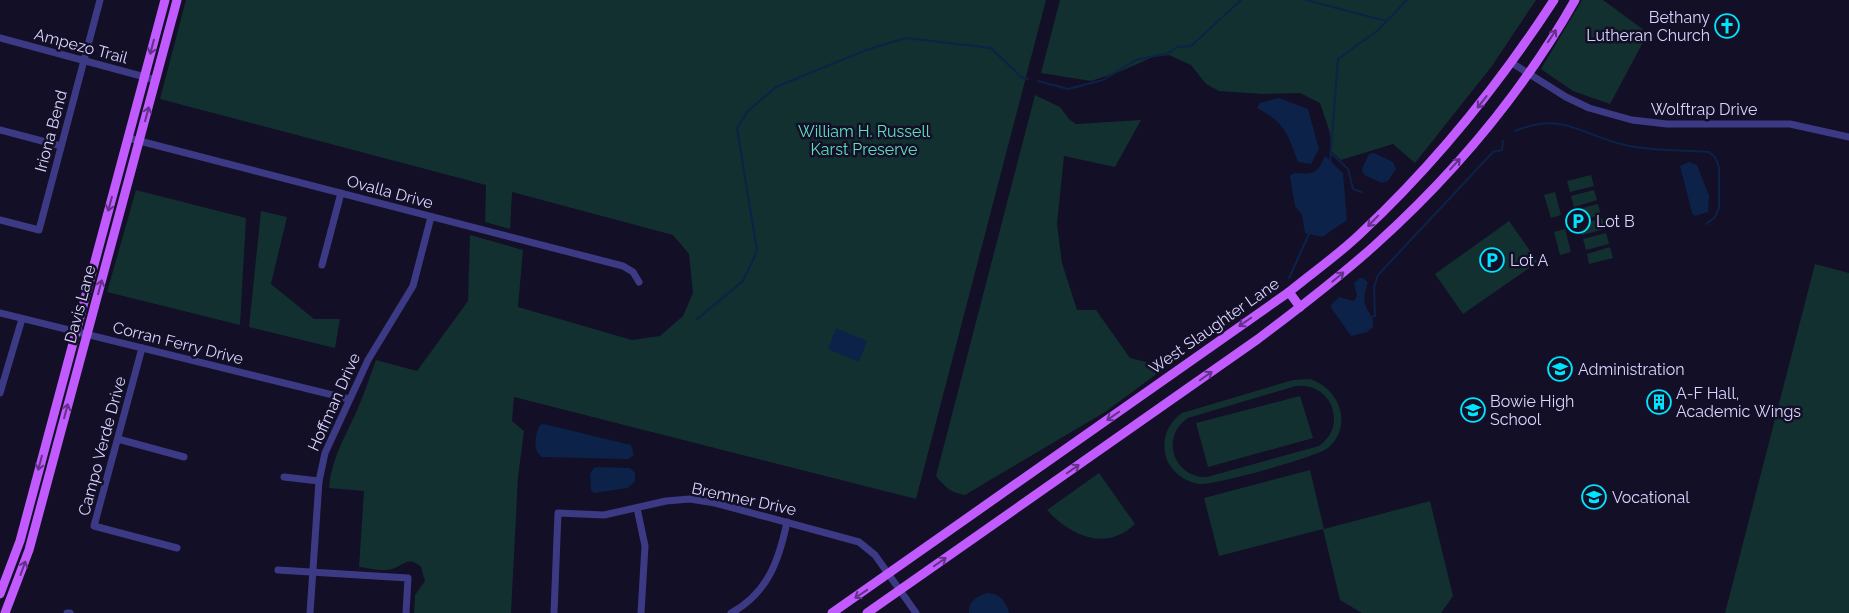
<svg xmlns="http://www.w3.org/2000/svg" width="1849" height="613" font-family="Raleway,sans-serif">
<rect width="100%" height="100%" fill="#130f26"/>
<g fill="#12302f" fill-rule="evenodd">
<path d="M186 0H1046L916 499 514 397 512 421 524 431 518 477 511 613H414L415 595 425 581 421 567C408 555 403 566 392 569 383 572 368 568 359 567L364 491 329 488C332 456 346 436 358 408 365 392 370 376 376 360L417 371 468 301 470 235 523 250 518 307 632 340 660 336 683 316 693 293 689 254 673 235 512 192 510 229 485 222 486 185 160 99Z"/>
<polygon points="1060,0 1536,0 1492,66 1415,163 1393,144 1341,160 1331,151 1330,133 1320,103 1300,93 1263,94 1219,91 1206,84 1191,65 1169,55 1153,57 1119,72 1091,81 1041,73"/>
<polygon points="1582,0 1603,0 1648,33 1610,104 1573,91 1541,69"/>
<path d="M1035 95 1060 107 1069 119 1076 124 1141 120 1115 167 1064 156 1057 224 1062 263 1077 310H1096L1130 358 1166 367 1105 412 965 495C951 493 945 487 936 476Z"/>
<polygon points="1591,175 1594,186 1570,192 1567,181"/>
<polygon points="136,190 246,218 240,325 107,292"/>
<polygon points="1594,190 1597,200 1574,207 1571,196"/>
<polygon points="1555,192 1561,215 1551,218 1544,195"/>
<polygon points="1598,204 1601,215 1578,221 1575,210"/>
<polygon points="261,211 287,217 271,284 314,319 340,319 335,348 249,327"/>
<polygon points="1602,218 1605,229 1582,235 1579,225"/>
<polygon points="1509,221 1538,262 1463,314 1435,274"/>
<polygon points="1565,229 1571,252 1560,255 1554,232"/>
<polygon points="1606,233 1609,244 1586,250 1583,239"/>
<polygon points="1610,247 1613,258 1589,264 1587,254"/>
<polygon points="1815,264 1849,273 1849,613 1725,613"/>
<path d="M1310 379C1339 388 1354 425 1328 448 1317 457 1215 485 1200 484 1183 482 1168 469 1165 453 1162 437 1169 422 1182 413L1293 380ZM1296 386C1332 382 1348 426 1319 446L1207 477C1173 478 1160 436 1188 418Z"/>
<polygon points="1300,396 1313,438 1208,467 1196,423"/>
<polygon points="1310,470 1324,529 1430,501 1453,596 1441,613 1362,613 1340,600 1323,529 1219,556 1204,498"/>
<path d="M1099 473 1135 524C1106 552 1071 536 1047 510Z"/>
</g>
<g fill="#0c2248">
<path d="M1279 98 1308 109 1319 149 1311 164 1298 162C1288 134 1284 122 1257 108L1260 103Z"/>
<polygon points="1374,153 1393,162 1396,169 1388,181 1382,183 1364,175 1362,169 1369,154"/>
<path d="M1325 156 1343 173 1347 220 1322 237 1305 233 1302 215 1295 206 1290 176 1294 173C1315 174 1316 175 1325 156Z"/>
<polygon points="1689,162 1697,165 1709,196 1708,212 1695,216 1692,213 1680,166"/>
<path d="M1360 278H1363L1368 282C1366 290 1363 296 1365 304 1367 313 1375 316 1373 327L1367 332 1351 336 1332 309 1331 305 1339 297 1354 301 1357 296 1354 283Z"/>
<polygon points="836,328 867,341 859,362 828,349"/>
<path d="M544 424 631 445 634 455 628 459 542 457C532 451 535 435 540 425Z"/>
<polygon points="598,467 630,468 635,473 635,481 628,488 594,493 591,490 590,474 594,468"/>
<path d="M988 593C1000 594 1006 601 1009 613H969C968 601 977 596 988 593Z"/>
</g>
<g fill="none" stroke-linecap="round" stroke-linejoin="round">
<g stroke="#0c2248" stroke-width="2">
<polyline points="1306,0 1386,21"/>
<polyline points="1038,81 1068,89 1103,80 1136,60 1169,53 1177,47 1191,46 1241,0"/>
<path d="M1515 131C1565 111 1580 135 1625 145 1650 151 1683 150 1709 152L1715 157 1719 167V208L1715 217 1706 224"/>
<polyline points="1330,152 1348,169 1353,189 1362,192"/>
<polyline points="1330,163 1338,59 1377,31 1407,0"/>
<polyline points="1289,278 1310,232"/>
<polyline points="1372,317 1375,316 1374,287 1378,275 1493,152 1502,150 1503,141"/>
<polyline points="696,320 743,281 757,251 737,128 748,111 776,87 866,50 906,38 991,48 1021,77 1028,79"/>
</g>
<g stroke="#3d3a85" stroke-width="7">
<polyline points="0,38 156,80"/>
<polyline points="1512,63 1566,97 1589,108 1632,120 1667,124 1790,124 1849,137"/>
<polyline points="0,130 61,146"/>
<polyline points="128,138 623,266 633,272 639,282"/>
<polyline points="0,220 39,230 100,0"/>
<polyline points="322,265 341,193"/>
<polyline points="0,313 349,399"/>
<polyline points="142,348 94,526 177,548"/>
<polyline points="0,393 22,319"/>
<polyline points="118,439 184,457"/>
<polyline points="284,477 319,481"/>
<polyline points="637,508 645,546 641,613"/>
<polyline points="278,570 408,578 406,613"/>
<polyline points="67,613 70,613"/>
<polyline points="310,613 319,481 325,453 368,360 413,286 431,217"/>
<polyline points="554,613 558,513 604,515 666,501 690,499 715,503 859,542 875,555 916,613"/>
<path d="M731 613C768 593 779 560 787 522"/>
</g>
<g stroke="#c25bff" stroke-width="9">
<polyline points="1289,292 1300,307"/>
<polyline points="0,594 20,541 165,0"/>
<polyline points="5,613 29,550 177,0"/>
<path d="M832 613 1289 292C1312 273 1338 255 1360 234 1435 164 1498 86 1554 0"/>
<path d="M867 613 1258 339C1298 309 1337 279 1374 246 1452 176 1523 92 1575 0"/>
</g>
</g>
<defs><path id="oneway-shaft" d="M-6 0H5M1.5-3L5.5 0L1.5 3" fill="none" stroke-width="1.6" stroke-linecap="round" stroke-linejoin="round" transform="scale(1.25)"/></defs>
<g stroke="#623188">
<use href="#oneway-shaft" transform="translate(1552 36) rotate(-56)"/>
<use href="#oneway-shaft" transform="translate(152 47) rotate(105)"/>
<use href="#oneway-shaft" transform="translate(1482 102) rotate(128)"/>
<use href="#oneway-shaft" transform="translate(147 114) rotate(-75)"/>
<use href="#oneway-shaft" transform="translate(1455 164) rotate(-48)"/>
<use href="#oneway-shaft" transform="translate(110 204) rotate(105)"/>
<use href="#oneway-shaft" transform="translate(1373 221) rotate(134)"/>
<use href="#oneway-shaft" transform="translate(1338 277) rotate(-40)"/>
<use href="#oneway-shaft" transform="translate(100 287) rotate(-75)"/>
<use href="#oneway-shaft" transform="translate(1245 322) rotate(145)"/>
<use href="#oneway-shaft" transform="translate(1206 376) rotate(-35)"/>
<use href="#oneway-shaft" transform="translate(66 411) rotate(-75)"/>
<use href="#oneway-shaft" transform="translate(1113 416) rotate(145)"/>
<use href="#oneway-shaft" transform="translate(40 463) rotate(105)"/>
<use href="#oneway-shaft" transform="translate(1073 469) rotate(-35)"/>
<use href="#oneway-shaft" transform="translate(940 562) rotate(-35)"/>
<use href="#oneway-shaft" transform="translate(23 568) rotate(-70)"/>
<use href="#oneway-shaft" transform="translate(861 594) rotate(146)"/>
</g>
<defs>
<g id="church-ring" transform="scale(1.25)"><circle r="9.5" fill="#130f26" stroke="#00e5ff" stroke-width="1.5"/><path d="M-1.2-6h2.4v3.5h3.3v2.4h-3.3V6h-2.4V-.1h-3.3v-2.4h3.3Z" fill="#00e5ff"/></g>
<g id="parking-ring" transform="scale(1.25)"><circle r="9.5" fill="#130f26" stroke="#00e5ff" stroke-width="1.5"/><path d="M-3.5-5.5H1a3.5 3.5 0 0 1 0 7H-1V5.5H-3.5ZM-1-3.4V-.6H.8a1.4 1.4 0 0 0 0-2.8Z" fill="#00e5ff"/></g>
<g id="school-ring" transform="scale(1.25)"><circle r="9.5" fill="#130f26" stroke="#00e5ff" stroke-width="1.5"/><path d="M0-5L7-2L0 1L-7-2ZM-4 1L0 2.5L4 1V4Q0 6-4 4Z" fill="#00e5ff"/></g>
<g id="building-ring" transform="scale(1.25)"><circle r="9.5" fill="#130f26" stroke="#00e5ff" stroke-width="1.5"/><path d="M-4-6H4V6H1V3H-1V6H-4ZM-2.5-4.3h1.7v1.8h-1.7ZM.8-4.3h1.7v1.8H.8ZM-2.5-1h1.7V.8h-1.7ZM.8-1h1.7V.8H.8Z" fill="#00e5ff"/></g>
</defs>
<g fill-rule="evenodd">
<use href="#church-ring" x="1727" y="26"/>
<use href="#parking-ring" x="1578" y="221"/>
<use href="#parking-ring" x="1492" y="260"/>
<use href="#school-ring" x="1560" y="369"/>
<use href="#building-ring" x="1659" y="402"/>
<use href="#school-ring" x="1473" y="410"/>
<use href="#school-ring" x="1594" y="497"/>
</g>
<g text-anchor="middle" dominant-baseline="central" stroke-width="5" stroke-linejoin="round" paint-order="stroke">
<g font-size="16" fill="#d9d4ff" stroke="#130f26" text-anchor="start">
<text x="1710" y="17" text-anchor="end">Bethany<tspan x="1710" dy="18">Lutheran Church</tspan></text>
<text x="1596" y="221">Lot B</text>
<text x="1510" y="260">Lot A</text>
<text x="1578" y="369">Administration</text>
<text x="1676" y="393">A-F Hall,<tspan x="1676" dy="18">Academic Wings</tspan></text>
<text x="1490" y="401">Bowie High<tspan x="1490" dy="18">School</tspan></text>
<text x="1612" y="497">Vocational</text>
</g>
<g font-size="16" fill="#d9d4ff" stroke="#130f26">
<text transform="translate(81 46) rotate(15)">Ampezo Trail</text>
<text x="1704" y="109">Wolftrap Drive</text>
<text transform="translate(51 131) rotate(-75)">Iriona Bend</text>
<text transform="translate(390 192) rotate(15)">Ovalla Drive</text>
<text transform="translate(80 304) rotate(-75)">Davis Lane</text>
<text transform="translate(1214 326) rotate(-35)">West Slaughter Lane</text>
<text transform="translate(178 343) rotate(14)">Corran Ferry Drive</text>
<text transform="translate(334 402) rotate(-66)">Hoffman Drive</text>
<text transform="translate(102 446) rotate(-75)">Campo Verde Drive</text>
<text transform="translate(744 499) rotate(12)">Bremner Drive</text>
</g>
<g font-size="16" fill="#5fe0c0" stroke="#130f26">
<text x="864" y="131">William H. Russell<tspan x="864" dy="18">Karst Preserve</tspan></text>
</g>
</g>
</svg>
